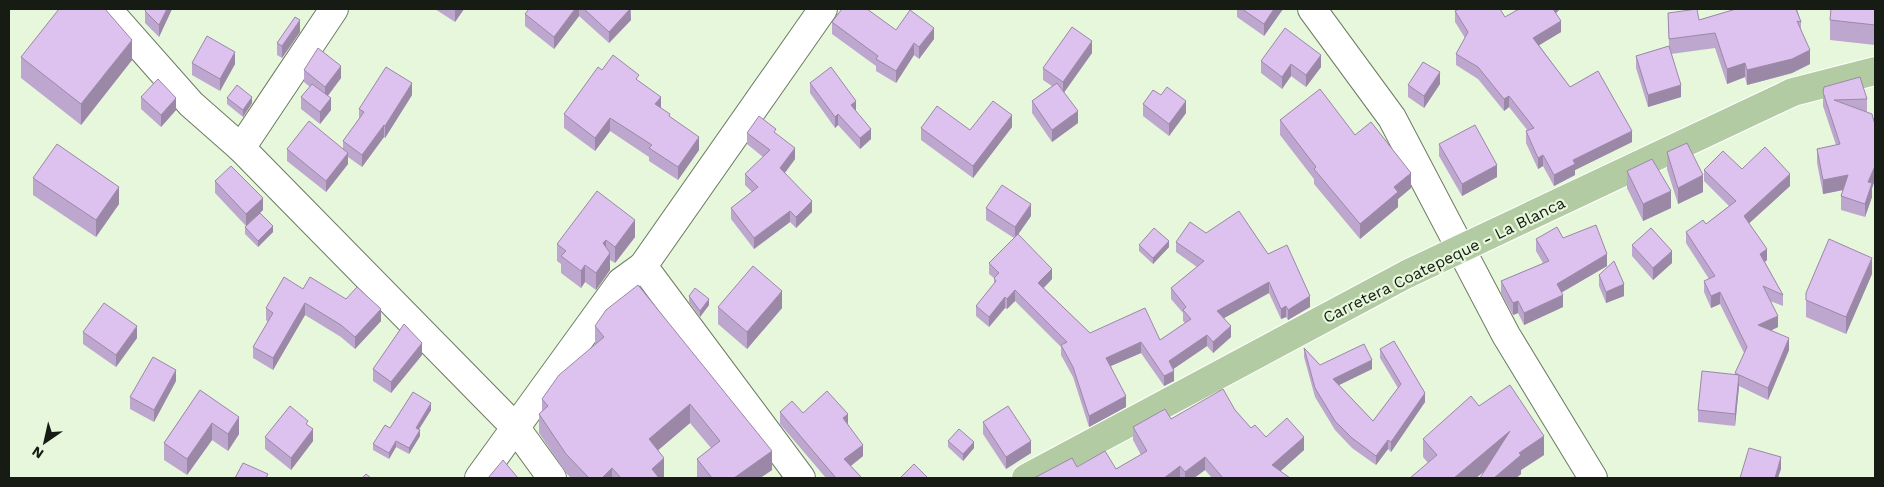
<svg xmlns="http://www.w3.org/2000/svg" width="1884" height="487" font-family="'Work Sans',sans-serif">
<rect width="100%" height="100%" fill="#e6f7db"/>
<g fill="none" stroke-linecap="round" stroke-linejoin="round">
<g stroke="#6c7c63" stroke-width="30">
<g id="minor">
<polyline points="107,9 191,104 241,148 515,427 552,478"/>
<polyline points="1312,9 1392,118 1506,335 1593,478"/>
<polyline points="241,148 334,9"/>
<polyline points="643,266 801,478"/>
<polyline points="479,478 621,282 643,266 823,9"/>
</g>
</g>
<g stroke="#fff" stroke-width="30">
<polyline id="major" points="1026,478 1407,274 1793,92 1875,71"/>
</g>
<use href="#minor" stroke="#fff" stroke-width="28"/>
<use href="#major" stroke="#b3cba3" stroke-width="28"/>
</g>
<g fill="#bea7ce">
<polygon points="172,9 159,37 145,23 145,11"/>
<polygon points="435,9 464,9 455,22"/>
<polygon points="529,9 631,9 631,20 609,43 579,16 554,49 525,26 525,14"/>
<polygon points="1237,9 1283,9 1264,36 1237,17"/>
<polygon points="1519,9 1560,9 1556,13 1561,32 1539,45 1570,87 1632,142 1575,170 1575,175 1554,186 1543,166 1538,169 1526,143 1526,131 1528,131 1509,107 1504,111 1478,79 1456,65 1456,54 1465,38 1455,22 1455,11 1505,17"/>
<polygon points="1735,9 1797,9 1801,22 1801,29 1810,64 1792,73 1747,85 1745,77 1727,84 1715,48 1671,54 1681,97 1648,107 1636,68 1636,56 1669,46 1668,13 1699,20"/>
<polygon points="1875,9 1875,45 1830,40 1830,20"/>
<polygon points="832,22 896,30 934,39 919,59 914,55 896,83 876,71 876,66 832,34"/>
<polygon points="300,32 282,58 277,55 277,43"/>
<polygon points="1092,53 1064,92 1078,123 1052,142 1032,113 1032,101 1052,86 1043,80 1043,68"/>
<polygon points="21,57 132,60 81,125 21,78"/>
<polygon points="1261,61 1321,67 1306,87 1291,76 1282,89 1261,73"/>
<polygon points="192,63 235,64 220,91 192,75"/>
<polygon points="304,70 341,78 328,96 331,110 320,124 301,109 301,97 310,87 304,82"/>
<polygon points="602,70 639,81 661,108 670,117 699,150 678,180 649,161 649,157 610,131 595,151 564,128 564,114"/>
<polygon points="810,83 856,111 871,139 860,149 838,125 835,128 810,93"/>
<polygon points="1440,84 1424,108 1408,97 1408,85"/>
<polygon points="1823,92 1867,99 1867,112 1875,125 1875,180 1872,188 1872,197 1865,217 1841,210 1841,196 1843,190 1823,194 1817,163 1817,149 1836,145 1823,106"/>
<polygon points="412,95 385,138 384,137 362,167 348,157 348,164 326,192 287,161 287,149 343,148 343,141 359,119 359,109"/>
<polygon points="1161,95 1186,113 1169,136 1143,116 1143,104"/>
<polygon points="141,97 176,110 161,127 141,109"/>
<polygon points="227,98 252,103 243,117 227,104"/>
<polygon points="1280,120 1355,135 1411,188 1398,199 1398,207 1360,239 1314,184 1314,179 1280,135"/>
<polygon points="1012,127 973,178 921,140 921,128 970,130"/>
<polygon points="747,133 776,133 795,159 785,173 812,212 796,228 790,222 754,249 731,219 731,208 752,192 745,185 745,174 763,157 747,144"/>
<polygon points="1439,144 1497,177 1462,196 1439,156"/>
<polygon points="1667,152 1703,192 1678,204 1667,169"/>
<polygon points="1742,169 1790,186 1749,223 1767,260 1765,262 1783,295 1783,306 1770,301 1778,327 1771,330 1789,350 1768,400 1739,386 1735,426 1698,422 1698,410 1735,374 1744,353 1720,304 1711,308 1704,292 1704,281 1709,279 1686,243 1686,232 1706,224 1729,206 1704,181 1704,170"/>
<polygon points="1627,171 1671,208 1643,221 1627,188"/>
<polygon points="33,178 119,204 96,237 33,195"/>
<polygon points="215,181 263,210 246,226 215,193"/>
<polygon points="986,208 1031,216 1018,234 1052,279 1044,288 1090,333 1160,340 1185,323 1183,321 1183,313 1171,299 1171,288 1197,267 1176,252 1176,242 1206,233 1268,254 1310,307 1288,320 1286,317 1281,319 1269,293 1224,318 1231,337 1213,353 1207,346 1173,369 1174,381 1164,386 1141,353 1111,366 1126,407 1089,427 1073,377 1061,355 1061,347 1015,301 1007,309 1005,308 989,327 976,316 976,306 994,284 994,278 989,274 989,263 1014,238 986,220"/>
<polygon points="245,227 273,232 258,247 245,234"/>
<polygon points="635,237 615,263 610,260 610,270 596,290 585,282 581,288 561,273 561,264 557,261 557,244"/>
<polygon points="1563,238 1607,266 1561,293 1563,307 1524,325 1518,313 1513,315 1501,293 1501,281 1543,263 1536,251 1536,239"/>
<polygon points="1139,245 1169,247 1153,264 1139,251"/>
<polygon points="1632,245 1672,263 1653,280 1632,256"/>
<polygon points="1872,274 1846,334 1806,317 1806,293"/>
<polygon points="1599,275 1624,296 1606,303 1599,286"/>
<polygon points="303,289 381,321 355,349 341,337 305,315 273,370 253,358 253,347 268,322 266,320 266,308"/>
<polygon points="689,296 709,305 700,317 689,302"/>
<polygon points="718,307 782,308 747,349 718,324"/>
<polygon points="595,326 772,470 760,478 697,478 697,459 711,448 690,423 658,450 664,477 663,478 571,478 566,473 539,433 539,414 542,411 542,399 595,345"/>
<polygon points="83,332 137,338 116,367 83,344"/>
<polygon points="1304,348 1320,365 1372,369 1339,385 1373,421 1398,388 1380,358 1380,349 1425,402 1391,452 1388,449 1376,465 1352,448 1335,430 1315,397 1304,357"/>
<polygon points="422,355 391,393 373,381 373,369"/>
<polygon points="176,381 154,422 130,409 130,397"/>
<polygon points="200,390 239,434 228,451 212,440 187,475 164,460 164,443"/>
<polygon points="1479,406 1544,455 1521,470 1521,474 1516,478 1480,478 1485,471 1476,478 1410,478 1428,463 1423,457 1423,439"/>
<polygon points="431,410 419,429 420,436 409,454 396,447 389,459 373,450 373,444 390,428"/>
<polygon points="1235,410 1251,428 1266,437 1304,450 1280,471 1290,478 1212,478 1205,470 1194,478 1034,478 1077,467 1116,469 1141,455 1133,440 1133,427 1171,419"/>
<polygon points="780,412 803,413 848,425 863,456 851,466 862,478 826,478 780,424"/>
<polygon points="983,422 1031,453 1006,469 983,434"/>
<polygon points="308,425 313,441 291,470 265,449 265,437"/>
<polygon points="948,441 974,448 963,461 948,447"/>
</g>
<g fill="#9b88a7">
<polygon points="167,9 172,9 159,37 159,25"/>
<polygon points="455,9 464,9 455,22"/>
<polygon points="575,9 579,9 579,16 554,49 554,37"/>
<polygon points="630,9 631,20 609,43 609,32"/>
<polygon points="1274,9 1283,9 1264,36 1264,24"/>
<polygon points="1552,9 1560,9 1552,17"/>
<polygon points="300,20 300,32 282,58 282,46"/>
<polygon points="1561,21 1561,32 1533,49 1533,38"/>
<polygon points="934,28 934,39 919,59 919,47"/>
<polygon points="132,40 132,60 81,125 81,104"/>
<polygon points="1092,41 1092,53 1063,94 1063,82"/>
<polygon points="914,43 914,55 896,83 896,71"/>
<polygon points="1810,50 1810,64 1792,73 1747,85 1747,70"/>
<polygon points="235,52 235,64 220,91 220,79"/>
<polygon points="1321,55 1321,67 1306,87 1306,75"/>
<polygon points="1745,63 1745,77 1727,84 1727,69"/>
<polygon points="1291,64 1291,76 1282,89 1282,77"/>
<polygon points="341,66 341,78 325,99 325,87"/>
<polygon points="1440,72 1440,84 1424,108 1424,96"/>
<polygon points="412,83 412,95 385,138 385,126"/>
<polygon points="1681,85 1681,97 1648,107 1648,95"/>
<polygon points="1509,96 1509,107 1504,111 1504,99"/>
<polygon points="252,97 252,103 243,117 243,110"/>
<polygon points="661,97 661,110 655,104"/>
<polygon points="176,98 176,110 161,127 161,115"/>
<polygon points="331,98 331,110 320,124 320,112"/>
<polygon points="856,101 856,112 851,105"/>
<polygon points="1186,101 1186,113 1169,136 1169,124"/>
<polygon points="1078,111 1078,123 1052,142 1052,130"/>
<polygon points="838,114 838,125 835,128 835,117"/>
<polygon points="1012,115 1012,127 973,178 973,166"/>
<polygon points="610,118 610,131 595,151 595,138"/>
<polygon points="384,125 384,137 362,167 362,155"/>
<polygon points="871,129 871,139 860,149 860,138"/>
<polygon points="1632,131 1632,142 1575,170 1575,175 1554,186 1554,175 1573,160"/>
<polygon points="699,137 699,150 678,180 678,167"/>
<polygon points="795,148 795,159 780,179 780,168"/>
<polygon points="348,153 348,164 326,192 326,181"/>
<polygon points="1543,155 1543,166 1538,169 1538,158"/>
<polygon points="1497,165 1497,177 1462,196 1462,184"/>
<polygon points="1875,166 1875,180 1872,188 1872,197 1865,217 1865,204 1868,182"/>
<polygon points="1411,173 1411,188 1398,199 1398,207 1360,239 1360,224 1394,187"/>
<polygon points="1790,174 1790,186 1744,228 1744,216"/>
<polygon points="1703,175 1703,192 1678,204 1678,188"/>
<polygon points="1848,175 1848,189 1823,194 1823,180"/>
<polygon points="119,187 119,204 96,237 96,220"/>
<polygon points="1671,191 1671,208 1643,221 1643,204"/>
<polygon points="263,198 263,210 246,226 246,214"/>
<polygon points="812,201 812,212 796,228 796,217"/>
<polygon points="1031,204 1031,216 1015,239 1015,227"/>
<polygon points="790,211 790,222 754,249 754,238"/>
<polygon points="635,220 635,237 615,263 615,247"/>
<polygon points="273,226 273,232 258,247 258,241"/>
<polygon points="606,240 606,256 603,243"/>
<polygon points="1169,241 1169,247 1153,264 1153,258"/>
<polygon points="1767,249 1767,260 1760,265 1760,254"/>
<polygon points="1672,251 1672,263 1653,280 1653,268"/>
<polygon points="610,253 610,270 596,290 596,273"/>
<polygon points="1607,254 1607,266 1557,295 1557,284"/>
<polygon points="1872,258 1872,274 1846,334 1846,317"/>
<polygon points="585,265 585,282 581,288 581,271"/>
<polygon points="1052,269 1052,279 1038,293 1038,283"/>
<polygon points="1269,282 1269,293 1217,322 1217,311"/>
<polygon points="1624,284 1624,296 1606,303 1606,292"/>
<polygon points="1015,290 1015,301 1007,309 1007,299"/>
<polygon points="782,291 782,308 747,349 747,332"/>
<polygon points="1720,292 1720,304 1711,308 1711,296"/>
<polygon points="1563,295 1563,307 1524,325 1524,313"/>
<polygon points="1310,296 1310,307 1288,320 1288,310"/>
<polygon points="1005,297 1005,308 989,327 989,317"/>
<polygon points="709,299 709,305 700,317 700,311"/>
<polygon points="1518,301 1518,313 1513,315 1513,303"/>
<polygon points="305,303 305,315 273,370 273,358"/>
<polygon points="1286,306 1286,317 1281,319 1281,309"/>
<polygon points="381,309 381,321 355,349 355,337"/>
<polygon points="1778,316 1778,327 1758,337 1758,325"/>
<polygon points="137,326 137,338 116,367 116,355"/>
<polygon points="1231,326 1231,337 1213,353 1213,342"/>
<polygon points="1207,335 1207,346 1169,372 1169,361"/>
<polygon points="1789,338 1789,350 1768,400 1768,388"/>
<polygon points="1141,342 1141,353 1106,368 1106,358"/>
<polygon points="422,343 422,355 391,393 391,382"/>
<polygon points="1372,360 1372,369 1333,388 1333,379"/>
<polygon points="176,370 176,381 154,422 154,410"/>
<polygon points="1174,371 1174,381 1164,386 1164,376"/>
<polygon points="1739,375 1739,387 1735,426 1735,414"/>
<polygon points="1425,393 1425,402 1391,452 1391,442"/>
<polygon points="1126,396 1126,407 1089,427 1089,416"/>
<polygon points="431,403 431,410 416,434 416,428"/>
<polygon points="690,404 690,423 649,458 649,439"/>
<polygon points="848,414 848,425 843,418"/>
<polygon points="239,417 239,434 228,451 228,434"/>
<polygon points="212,423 212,440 187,475 187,459"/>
<polygon points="313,429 313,441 291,470 291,458"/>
<polygon points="420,430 420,436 409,454 409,448"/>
<polygon points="1510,431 1510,450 1476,478 1454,478"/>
<polygon points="1544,436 1544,455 1521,470 1521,474 1516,478 1494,478 1519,453"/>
<polygon points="1304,437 1304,450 1273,478 1272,465"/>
<polygon points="1388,440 1388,449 1376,465 1376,456"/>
<polygon points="396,441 396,447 389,459 389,453"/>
<polygon points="1031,441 1031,453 1006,469 1006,457"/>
<polygon points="974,442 974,448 963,461 963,454"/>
<polygon points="863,445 863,456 844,471 844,459"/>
<polygon points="772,451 772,470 760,478 734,478"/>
<polygon points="1205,457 1205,470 1194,478 1185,478 1185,472"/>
<polygon points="1781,457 1781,469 1778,478 1775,478"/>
<polygon points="664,458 664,477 663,478 652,478 652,469"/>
<polygon points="1180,466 1180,478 1164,478"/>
<polygon points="612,468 612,478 602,478"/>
</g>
<g fill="#ddc2ef" stroke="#9b88a7">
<polygon points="59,9 105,9 132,40 81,104 21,57"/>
<polygon points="146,9 167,9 159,25 145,11"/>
<polygon points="529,9 575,9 554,37 525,14"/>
<polygon points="584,9 630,9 609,32"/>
<polygon points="842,9 867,9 896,30 910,10 934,28 919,47 914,43 896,71 876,59 878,56 832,22"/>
<polygon points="1242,9 1274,9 1264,24"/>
<polygon points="1459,9 1500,9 1505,17 1519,9 1553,9 1561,21 1533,38 1570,87 1598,71 1632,131 1573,160 1575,164 1554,175 1543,155 1538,158 1526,131 1534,128 1509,96 1504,99 1478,67 1456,54 1468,32 1455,11"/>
<polygon points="1697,9 1699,20 1736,9 1796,9 1801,22 1797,21 1810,50 1792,59 1747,70 1745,63 1727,69 1715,33 1669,39 1668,13"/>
<polygon points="1831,9 1875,9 1875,25 1830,20"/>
<polygon points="295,17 300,20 282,46 277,43"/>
<polygon points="1072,27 1092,41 1063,82 1043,68"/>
<polygon points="1285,28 1321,55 1306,75 1291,64 1282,77 1261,61"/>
<polygon points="207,36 235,52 220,79 192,63"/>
<polygon points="1669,46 1681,85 1648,95 1636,56"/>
<polygon points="318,48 341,66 325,87 304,70"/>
<polygon points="613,55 639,75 636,79 661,97 655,104 670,114 669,116 699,137 678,167 649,148 652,145 610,118 595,138 564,114 598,67 602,70"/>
<polygon points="1423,62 1440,72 1424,96 1408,85"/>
<polygon points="386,67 412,83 385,126 384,125 362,155 343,141 364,112 359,109"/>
<polygon points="831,67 856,101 851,105 871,129 860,138 838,114 835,117 810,83"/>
<polygon points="1860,77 1867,99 1834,100 1872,114 1875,125 1875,166 1868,182 1872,183 1865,204 1841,196 1848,175 1823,180 1817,149 1840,144 1823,92 1824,87"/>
<polygon points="158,79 176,98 161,115 141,97"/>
<polygon points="1057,83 1078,111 1052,130 1032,101"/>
<polygon points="312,84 331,98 320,112 301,97"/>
<polygon points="237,85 252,97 243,110 227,98"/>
<polygon points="1167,87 1186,101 1169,124 1143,104 1153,90 1161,95"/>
<polygon points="1320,89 1355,135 1371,122 1411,173 1394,187 1398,192 1360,224 1314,169 1316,167 1280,120"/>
<polygon points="993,101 1012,115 973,166 921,128 937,106 970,130"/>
<polygon points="759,116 776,129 774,132 795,148 780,168 812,201 796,217 790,211 754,238 731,208 758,187 745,174 770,150 747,133"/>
<polygon points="309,121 348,153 326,181 287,149"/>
<polygon points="1475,125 1497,165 1462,184 1439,144"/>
<polygon points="1687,143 1703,175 1678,188 1667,152"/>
<polygon points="57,144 119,187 96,220 33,178"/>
<polygon points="1765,147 1790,174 1744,216 1767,249 1760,254 1783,295 1763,286 1778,316 1758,325 1789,338 1768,388 1735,373 1747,347 1720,292 1711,296 1704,281 1715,276 1686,232 1703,220 1706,224 1736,201 1704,170 1723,151 1742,169"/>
<polygon points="1652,159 1671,191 1643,204 1627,171"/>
<polygon points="231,166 263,198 246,214 215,181"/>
<polygon points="1002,185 1031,204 1015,227 986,208"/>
<polygon points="597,191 635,220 615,247 606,240 603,243 610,253 596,273 585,265 581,271 561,256 566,251 557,244"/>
<polygon points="1239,211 1268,254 1287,245 1310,296 1288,310 1286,306 1281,309 1269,282 1217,311 1231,326 1213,342 1207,335 1169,361 1174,371 1164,376 1141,342 1106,358 1126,396 1089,416 1073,367 1061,345 1067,342 1015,290 1007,299 1005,297 989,317 976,306 996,281 994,278 999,273 989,263 1018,234 1052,269 1038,283 1090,333 1145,308 1160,340 1191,319 1183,310 1186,307 1171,288 1204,261 1176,242 1190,222 1206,233"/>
<polygon points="260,213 273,226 258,241 245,227"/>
<polygon points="1596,225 1607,254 1557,284 1563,295 1524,313 1518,301 1513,303 1501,281 1549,261 1536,239 1557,227 1563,238"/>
<polygon points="1154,228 1169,241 1153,258 1139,245"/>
<polygon points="1651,228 1672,251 1653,268 1632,245"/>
<polygon points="1829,239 1872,258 1846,317 1806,300 1806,293"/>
<polygon points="1614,261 1624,284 1606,292 1599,275"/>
<polygon points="753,266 782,291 747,332 718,307"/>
<polygon points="284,277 303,289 310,277 346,299 357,287 381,309 355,337 341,325 305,303 273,358 253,347 273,313 266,308"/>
<polygon points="638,285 772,451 734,478 712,478 697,459 720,441 690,404 649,439 664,458 652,469 659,478 621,478 612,468 602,478 589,478 566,454 539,414 548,406 542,399 559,375 604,337 595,326 606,310"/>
<polygon points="695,288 709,299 700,311 689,296"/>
<polygon points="104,303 137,326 116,355 83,332"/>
<polygon points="404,324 422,343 391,382 373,369"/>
<polygon points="1394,341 1425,393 1391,442 1388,440 1376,456 1352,438 1335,421 1315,388 1304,348 1320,365 1364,344 1372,360 1333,379 1373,421 1401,384 1380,349"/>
<polygon points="153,357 176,370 154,410 130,397"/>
<polygon points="1702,371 1739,375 1735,414 1698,410"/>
<polygon points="1510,385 1544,436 1519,453 1521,455 1494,478 1480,478 1510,431 1454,478 1410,478 1437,455 1423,439 1471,396 1479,406"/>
<polygon points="1223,389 1235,410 1251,428 1255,425 1266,437 1287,418 1304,437 1272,465 1290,478 1223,478 1205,457 1185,472 1180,466 1164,478 1034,478 1072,458 1077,467 1105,451 1116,469 1147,451 1133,427 1165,409 1171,419"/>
<polygon points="200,390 239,417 228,434 212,423 187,459 164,443"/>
<polygon points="827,391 848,414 843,418 863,445 844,459 862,478 836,478 780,412 792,401 803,413"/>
<polygon points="413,392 431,403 416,428 420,430 409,448 396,441 389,453 373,444 385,425 390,428"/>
<polygon points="290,406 308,421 306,424 313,429 291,458 265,437"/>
<polygon points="1008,406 1031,441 1006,457 983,422"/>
<polygon points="959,429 974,442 963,454 948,441"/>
<polygon points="1749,448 1781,457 1775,478 1740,478"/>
<polygon points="503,460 518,478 488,478"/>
<polygon points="243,463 268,474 266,478 235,478"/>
<polygon points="914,464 928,478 900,478"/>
<polygon points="366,474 371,478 362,478"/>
</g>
<g text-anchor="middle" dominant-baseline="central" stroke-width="4.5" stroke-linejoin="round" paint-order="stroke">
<g font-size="16" fill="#161c13" stroke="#e6f7db">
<text transform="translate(1444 260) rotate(-26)">Carretera Coatepeque - La Blanca</text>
</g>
</g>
<rect width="1884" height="487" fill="none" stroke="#161c13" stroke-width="20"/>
<g transform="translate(45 442) rotate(214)" stroke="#e6f7db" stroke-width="4" paint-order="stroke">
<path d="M0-4L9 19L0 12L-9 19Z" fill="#161c13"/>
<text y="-8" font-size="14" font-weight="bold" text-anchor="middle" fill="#161c13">N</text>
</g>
</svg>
